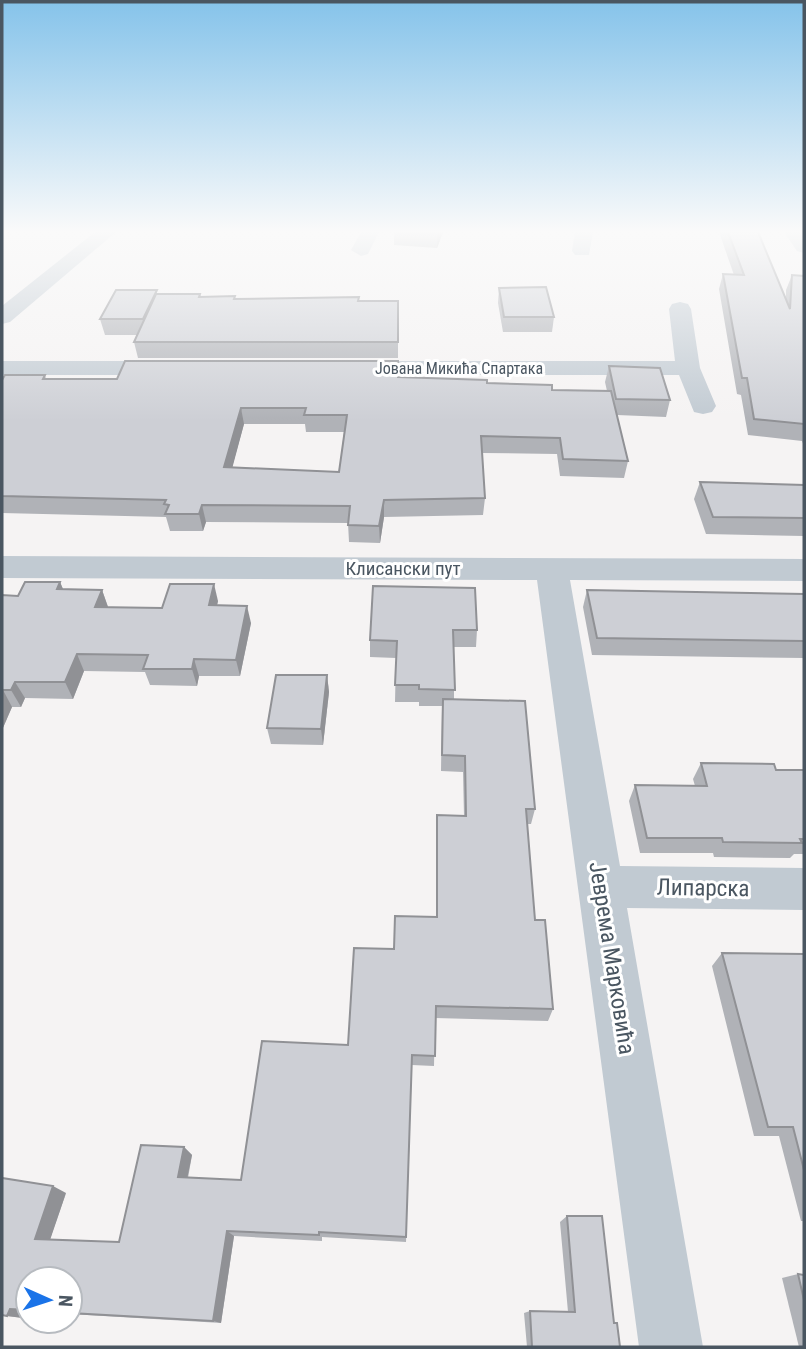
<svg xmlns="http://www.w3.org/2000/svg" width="806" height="1349" font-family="'Roboto Condensed',sans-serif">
<rect width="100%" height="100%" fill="#f5f3f3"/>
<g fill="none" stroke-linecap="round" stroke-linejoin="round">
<g fill="#c1cad2" fill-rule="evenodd">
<polygon points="95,232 116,232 10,322 2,324 2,306"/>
<polygon points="361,232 379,232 368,254 361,256 351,250"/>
<polygon points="575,232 593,232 589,255 575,255 572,251"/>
<polygon points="784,232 803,232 804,253 797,251"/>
<polygon points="680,302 688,304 691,309 700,368 716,406 712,412 703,414 694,412 679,375 350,375 341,373 338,368 341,363 350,361 675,361 669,309 672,304"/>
<polygon points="2,361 173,361 182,363 185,368 182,373 173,375 2,375"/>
<polygon points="2,556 804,559 804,581 570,580 620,866 804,868 804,910 627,908 703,1347 639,1347 537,580 2,578"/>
</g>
</g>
<g fill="#b0b2b7" fill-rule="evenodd">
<polygon points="394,232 443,232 437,248 394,245"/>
<polygon points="714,232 758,232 786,299 786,290 792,275 804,276 804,446 802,441 748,435 741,395 737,394 719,289 723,274 734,275 719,232"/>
<polygon points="499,288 554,317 552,332 503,332 498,303"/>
<polygon points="158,294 200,294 201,297 236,299 398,301 398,358 138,358 134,342 137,335 105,335 100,319"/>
<path d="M609 366 670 400 666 417 617 415 628 461 624 478 560 476 557 454 482 453 485 498 483 515 384 517 380 543 349 542 348 523 206 522 203 531H170L166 517 2 513V380L45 375 46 379 398 377 487 383 552 390 607 391 605 382ZM244 424H305L306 432H344L339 472 232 467Z"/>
<polygon points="700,482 804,485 804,536 706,534 694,499"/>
<polygon points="60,582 63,589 102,590 108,607 162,608 218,601 217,605 251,623 240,676 199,676 197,686 150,685 145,672 84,671 73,699 25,698 21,707 12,707 2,730 2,595 18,596"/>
<polygon points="373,586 477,630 476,647 454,647 454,699 535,809 531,824 527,824 535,920 553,1009 548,1021 435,1018 434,1066 412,1065 406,1242 322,1237 322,1241 234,1236 221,1323 70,1314 70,1279 28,1279 28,1312 25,1311 23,1318 7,1316 66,1193 50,1239 119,1242 184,1147 192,1155 188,1178 241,1180 348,1045 394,949 436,917 437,815 464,816 463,772 441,771 442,706 419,706 419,702 395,702 396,658 370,657 370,640"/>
<polygon points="587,590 804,594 804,658 592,655 583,607"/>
<polygon points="327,675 329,692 323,745 271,744 267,728"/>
<polygon points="701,763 776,770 804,770 804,854 794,854 790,858 714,857 713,853 640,853 629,801 635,785 695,786 693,779"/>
<polygon points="722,953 804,954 804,1221 801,1221 779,1136 754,1136 712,966"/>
<polygon points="567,1216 614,1323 620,1347 527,1347 524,1313 530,1311 568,1312 560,1222"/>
<polygon points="798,1274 804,1275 804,1347 799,1347 782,1278"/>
</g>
<g fill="#909195">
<polygon points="438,232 443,232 437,248 438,233"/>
<polygon points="241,408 244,424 228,484 224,467"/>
<polygon points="384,500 384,517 380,543 379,526"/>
<polygon points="202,505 206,522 203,531 199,514"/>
<polygon points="60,582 67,599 57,589"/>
<polygon points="214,584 218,601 213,622 209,605"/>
<polygon points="102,590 108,607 95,607"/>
<polygon points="247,606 251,623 240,676 236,660"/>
<polygon points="77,654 84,671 73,699 65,682"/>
<polygon points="194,659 199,676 197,686 192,669"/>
<polygon points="327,675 329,692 323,745 321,729"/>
<polygon points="15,682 25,698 21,707 11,690"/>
<polygon points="3,690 12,707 2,730 2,692"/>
<polygon points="184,1147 192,1155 186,1184 178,1177"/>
<polygon points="53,1186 66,1193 49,1243 35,1239"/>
<polygon points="227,1231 234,1236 221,1323 213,1321"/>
<polygon points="10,1309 25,1311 23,1318 7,1316"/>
</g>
<g fill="#cdcfd5" stroke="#909195" stroke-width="2" fill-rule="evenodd">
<polygon points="728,232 758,232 790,309 792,275 804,276 804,424 754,419 747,378 742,378 723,274 744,275"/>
<polygon points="546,287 554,317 504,317 499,288"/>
<polygon points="116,290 157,290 143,319 100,319"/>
<polygon points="156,294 200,294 199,297 235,296 234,299 359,297 358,301 398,301 398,342 134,342"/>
<path d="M125 361H398V377L487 380V383L552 385V390L611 391 628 461 563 459 560 438 481 436 485 498 384 500 379 526 348 525 350 506 202 505 199 514H165L169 505 164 504 166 500 2 496V380L5 375H45L43 379H117ZM241 408H306L304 415H347L339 472 224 467Z"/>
<polygon points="609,366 660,368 670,400 616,399"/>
<polygon points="700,482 804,485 804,518 713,517"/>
<polygon points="25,582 60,582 57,589 102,590 95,607 162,608 170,584 214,584 209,605 247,606 236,660 194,659 192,669 143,669 148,655 77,654 65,682 15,682 11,690 3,690 2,692 2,595 18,596"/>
<polygon points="373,586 475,588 477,630 453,630 455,690 419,689 419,685 395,685 397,641 370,640"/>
<polygon points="587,590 804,594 804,641 597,638"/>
<polygon points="276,675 327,675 321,729 267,728"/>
<polygon points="443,699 525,701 535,809 526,809 535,920 545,920 553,1009 436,1006 435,1056 412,1055 406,1237 319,1232 319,1235 227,1231 213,1321 70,1313 70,1279 28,1279 28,1310 10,1309 7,1316 2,1315 2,1178 53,1186 35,1239 119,1242 141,1145 184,1147 178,1177 241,1180 262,1041 348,1045 354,948 394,949 395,916 437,917 437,815 466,816 465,756 442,755"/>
<polygon points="701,763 774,764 776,770 804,770 804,839 800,839 802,843 723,842 722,838 647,838 635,785 707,786"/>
<polygon points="722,953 804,954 804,1170 793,1127 768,1127"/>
<polygon points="567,1216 602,1216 614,1323 617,1323 620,1347 532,1347 530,1311 575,1312"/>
<polygon points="798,1274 804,1275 804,1300"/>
</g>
<linearGradient id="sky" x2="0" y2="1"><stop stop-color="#85c3ea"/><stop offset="0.55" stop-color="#fafafa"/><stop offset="1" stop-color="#fafafa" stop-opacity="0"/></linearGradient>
<rect width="806" height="421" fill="url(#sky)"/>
<g text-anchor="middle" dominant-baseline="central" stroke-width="6" stroke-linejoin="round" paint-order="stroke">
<g font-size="16" fill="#4a5661" stroke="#fff">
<text x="459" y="368">Јована Микића Спартака</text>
</g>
<g font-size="19" fill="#4a5661" stroke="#fff">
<text x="403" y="568">Клисански пут</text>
</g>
<g font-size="23" fill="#4a5661" stroke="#fff">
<text transform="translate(703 888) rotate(1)">Липарска</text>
<text transform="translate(612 958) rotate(81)">Јеврема Марковића</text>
</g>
</g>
<rect width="806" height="1349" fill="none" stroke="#4a5661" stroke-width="7"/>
<g transform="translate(49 1300) rotate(93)"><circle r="33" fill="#ffffff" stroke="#b7bbc0" stroke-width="2"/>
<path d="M0-5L12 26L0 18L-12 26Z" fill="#1a73e8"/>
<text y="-10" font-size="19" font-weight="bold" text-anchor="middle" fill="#4a5661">N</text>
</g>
</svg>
